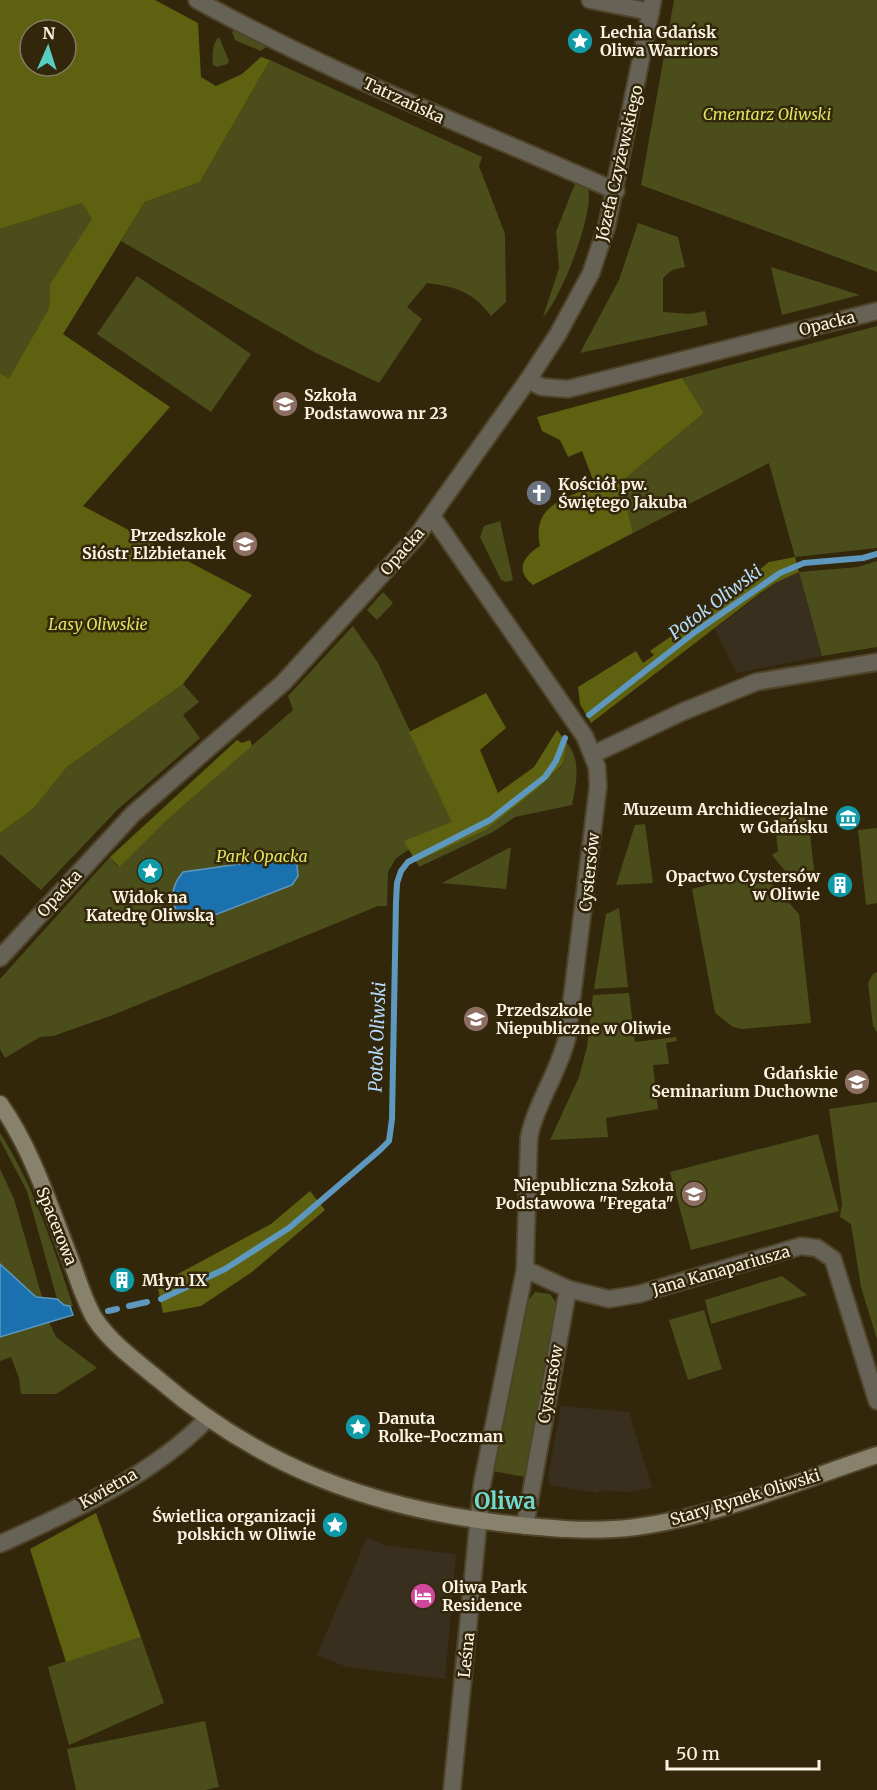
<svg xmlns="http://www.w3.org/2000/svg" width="877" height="1790" font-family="Merriweather,serif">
<rect width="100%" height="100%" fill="#33270b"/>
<g fill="#392f1f">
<polygon points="799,572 822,656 737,673 715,629 775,583"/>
<polygon points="561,1406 629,1412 652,1488 627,1492 600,1490 597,1493 550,1485 548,1477"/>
<polygon points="367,1537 383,1545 456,1554 445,1679 347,1667 317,1655"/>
</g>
<g fill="#4b4e1b">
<polygon points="674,0 877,0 877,272 641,185"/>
<polygon points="237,29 267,46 261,51 235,40 232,32"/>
<path d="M219 37 229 61 227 64 217 67 213 65C212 56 212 43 219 37Z"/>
<path d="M270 60 482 157 479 166 505 234 506 302 491 316C472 291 456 287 427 283L407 307 422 319 379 383 314 352 121 241 145 202 200 182Z"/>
<path d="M576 181 588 189C595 212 560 301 543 317L559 268 556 232Z"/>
<polygon points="82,203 93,219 50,284 49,308 9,378 0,373 0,229"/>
<polygon points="638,223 678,237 685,267 672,270 663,278 663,312 691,314 705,311 708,325 580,353 619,280"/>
<polygon points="771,267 860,295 782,315"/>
<polygon points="137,276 251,354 211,412 97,334"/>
<polygon points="877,326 877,548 795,557 769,463 633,533 621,482 704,413 682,378"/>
<polygon points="500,521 513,580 506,582 501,580 480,537 484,526"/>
<polygon points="877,561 877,647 822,656 799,572 858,567"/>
<polygon points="383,592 393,603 377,620 367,610"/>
<polygon points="353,626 378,663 453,822 396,858 388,872 387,906 378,906 113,1015 53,1036 40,1037 5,1058 0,1049 0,979 110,857 118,867 168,819 293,710 288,696"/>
<polygon points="183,684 199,702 183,715 200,738 117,810 41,890 0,854 0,833 33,809 67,767"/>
<path d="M567 743C582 762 576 783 572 805L515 817 493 832 419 867 416 862 486 830 539 788 563 765Z"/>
<polygon points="808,814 815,880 803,866 791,878 772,855 778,851 774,818"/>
<polygon points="645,824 653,883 616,885 635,825"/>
<polygon points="877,828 877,903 866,905 858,830"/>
<polygon points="511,847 506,889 442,883"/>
<polygon points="748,874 765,876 799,914 811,1023 742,1029 733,1027 715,1013 692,889"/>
<polygon points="619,908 628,987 594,989 606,914"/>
<polygon points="877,972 877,1032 873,1026 868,983 873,974"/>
<polygon points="629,993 635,1042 676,1037 677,1041 666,1043 669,1064 653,1065 658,1109 606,1118 608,1137 550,1140 579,1077 587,1047 593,995"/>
<polygon points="877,1102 877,1339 861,1287 851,1224 840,1217 842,1204 829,1109"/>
<path d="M0 1133C34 1186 53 1246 73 1306H64L57 1299 27 1191 0 1140Z"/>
<polygon points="818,1134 839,1211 691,1250 670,1172"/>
<polygon points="0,1169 14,1199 42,1297 36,1297 0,1264"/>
<polygon points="782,1276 807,1295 711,1324 705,1300"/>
<polygon points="535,1292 550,1294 557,1304 525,1477 493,1471 528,1301"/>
<polygon points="704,1310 722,1369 688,1380 669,1320"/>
<polygon points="49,1322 56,1337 97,1368 56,1394 21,1394 19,1378 11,1357 0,1361 0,1337"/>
<polygon points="141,1637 164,1703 69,1745 48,1667"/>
<polygon points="205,1721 219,1787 205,1790 76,1790 67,1749"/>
</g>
<g fill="#5e610f" fill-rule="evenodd">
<path d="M0 0H155L198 23 201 77 216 86 242 74 261 57 270 60 200 182 145 202 63 334 170 407 83 506 252 595 183 684 67 767 33 809 0 833V373L9 378 49 308 50 284 92 219 82 203 0 229ZM30 30H66V66H30Z"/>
<path d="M682 378 704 413 621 482 633 533 533 585C514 570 524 556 540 546 531 504 566 499 595 485L582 451 568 457 560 440 542 431 537 417Z"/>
<polygon points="795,557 799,572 775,583 759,594 591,723 580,704 578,687 636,651 643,663 654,655 650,651 716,605 769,562"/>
<polygon points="486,693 506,728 480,750 498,793 534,767 557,730 567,743 563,764 539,788 486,830 416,862 404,841 452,822 409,732"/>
<polygon points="237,740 242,743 250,740 252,746 168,819 119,867 110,857"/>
<polygon points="310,1191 325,1210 252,1272 201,1306 163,1313 158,1288 161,1283 271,1224"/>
<polygon points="96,1513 141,1637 66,1662 30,1549"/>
</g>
<g fill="#1b71ae" stroke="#5e98be" stroke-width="1.5">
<path d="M289 857 297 865 298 876 292 885 194 923 186 922C170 907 168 890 183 872Z"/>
<polygon points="0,1264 36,1297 57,1299 64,1305 70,1306 73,1315 0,1337"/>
</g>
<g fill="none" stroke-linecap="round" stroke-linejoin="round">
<g stroke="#5e98be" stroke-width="6">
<polyline points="589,715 695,632 780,573 804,563 863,558 877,554"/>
<polyline points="161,1299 225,1269 289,1228 380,1150 389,1141 392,1119 396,902 397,883 401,871 408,862 490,820 545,777 556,761 565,738"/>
<polyline points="129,1306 147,1302"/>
<polyline points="108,1311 117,1309"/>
</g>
<g stroke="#4f4429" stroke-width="20">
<g id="minor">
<path d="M197 0C331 74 475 129 616 191"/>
<polyline points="590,0 651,12"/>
<polyline points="528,380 542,387 568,389 877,311"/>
<path d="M432 516 585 737 597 767 598 787 567 1038C558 1074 535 1105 529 1138L525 1269 482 1485 452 1790"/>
<polyline points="594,754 682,712 756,682 877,662"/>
<polyline points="525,1269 568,1289 609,1299 639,1294 801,1246 817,1248 833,1259 877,1401"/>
<polyline points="525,1526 568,1289"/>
<path d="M0 1544C72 1511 152 1476 207 1419"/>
</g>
</g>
<g stroke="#4f4429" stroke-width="20">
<polyline id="tertiary" points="0,958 133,814 283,683 417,536 528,380 558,334 591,273 607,225 653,0"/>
</g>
<g stroke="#4f4429" stroke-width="20">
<path id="secondary" d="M0 1104C32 1149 50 1207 70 1258 78 1278 84 1301 95 1319 111 1343 136 1361 158 1379 259 1466 369 1507 500 1523 545 1528 591 1533 636 1527 719 1516 798 1481 877 1455"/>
</g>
<use href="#minor" stroke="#666255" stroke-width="16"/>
<use href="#tertiary" stroke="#666255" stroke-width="16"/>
<use href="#secondary" stroke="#88826d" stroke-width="16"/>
</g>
<defs>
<g id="sight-disc" transform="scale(1.35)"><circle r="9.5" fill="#0f9aa8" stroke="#33270b"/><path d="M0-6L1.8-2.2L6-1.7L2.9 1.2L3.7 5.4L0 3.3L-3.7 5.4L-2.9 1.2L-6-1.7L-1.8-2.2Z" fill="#fff"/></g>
<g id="school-disc" transform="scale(1.35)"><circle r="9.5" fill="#8d6e63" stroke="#33270b"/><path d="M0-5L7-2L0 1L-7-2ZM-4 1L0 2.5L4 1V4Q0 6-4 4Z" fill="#fff"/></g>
<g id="church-disc" transform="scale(1.35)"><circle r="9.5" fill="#6b7280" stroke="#33270b"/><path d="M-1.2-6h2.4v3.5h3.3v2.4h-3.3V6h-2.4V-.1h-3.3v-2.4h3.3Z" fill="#fff"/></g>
<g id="museum-disc" transform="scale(1.35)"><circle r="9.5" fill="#0f9aa8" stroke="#33270b"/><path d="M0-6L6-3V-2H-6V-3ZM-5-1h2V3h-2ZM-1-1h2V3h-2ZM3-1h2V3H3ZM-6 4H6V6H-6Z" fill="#fff"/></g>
<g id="building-disc" transform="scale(1.35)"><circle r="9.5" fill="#0f9aa8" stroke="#33270b"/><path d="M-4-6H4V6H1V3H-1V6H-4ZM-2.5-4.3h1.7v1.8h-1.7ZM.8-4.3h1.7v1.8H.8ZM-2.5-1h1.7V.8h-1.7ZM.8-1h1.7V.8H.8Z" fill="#fff"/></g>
<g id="university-disc" transform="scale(1.35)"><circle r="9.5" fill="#8d6e63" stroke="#33270b"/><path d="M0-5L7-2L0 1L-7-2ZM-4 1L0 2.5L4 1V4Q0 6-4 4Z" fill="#fff"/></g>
<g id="hotel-disc" transform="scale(1.35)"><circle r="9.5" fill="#d1479c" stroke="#33270b"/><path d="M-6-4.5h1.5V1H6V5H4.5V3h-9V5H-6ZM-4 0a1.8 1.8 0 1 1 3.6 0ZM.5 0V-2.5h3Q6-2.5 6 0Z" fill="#fff"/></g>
</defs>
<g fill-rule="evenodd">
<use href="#sight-disc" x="580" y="41"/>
<use href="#school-disc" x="285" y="404"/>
<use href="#church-disc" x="539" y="493"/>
<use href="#school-disc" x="245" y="544"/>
<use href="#museum-disc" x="848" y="818"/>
<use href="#sight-disc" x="150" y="871"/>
<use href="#building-disc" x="840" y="885"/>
<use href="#school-disc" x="476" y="1019"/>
<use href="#university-disc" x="857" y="1082"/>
<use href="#school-disc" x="694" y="1194"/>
<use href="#building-disc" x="122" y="1280"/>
<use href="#sight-disc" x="358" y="1427"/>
<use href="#sight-disc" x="335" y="1525"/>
<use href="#hotel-disc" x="423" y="1596"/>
</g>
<g text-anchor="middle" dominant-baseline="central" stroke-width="5" stroke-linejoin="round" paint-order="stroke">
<g font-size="16" font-weight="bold" fill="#fbf3e3" stroke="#33270b" text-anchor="start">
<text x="600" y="32">Lechia Gdańsk<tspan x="600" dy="18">Oliwa Warriors</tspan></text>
<text x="304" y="395">Szkoła<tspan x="304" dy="18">Podstawowa nr 23</tspan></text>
<text x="558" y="484">Kościół pw.<tspan x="558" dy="18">Świętego Jakuba</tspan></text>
<text x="226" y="535" text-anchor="end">Przedszkole<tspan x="226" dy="18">Sióstr Elżbietanek</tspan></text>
<text x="828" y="809" text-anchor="end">Muzeum Archidiecezjalne<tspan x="828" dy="18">w Gdańsku</tspan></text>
<text x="820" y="876" text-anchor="end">Opactwo Cystersów<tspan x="820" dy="18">w Oliwie</tspan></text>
<text x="150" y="897" text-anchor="middle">Widok na<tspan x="150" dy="18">Katedrę Oliwską</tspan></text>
<text x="496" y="1010">Przedszkole<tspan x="496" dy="18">Niepubliczne w Oliwie</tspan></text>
<text x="838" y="1073" text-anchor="end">Gdańskie<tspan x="838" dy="18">Seminarium Duchowne</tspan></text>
<text x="674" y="1185" text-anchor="end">Niepubliczna Szkoła<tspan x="674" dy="18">Podstawowa "Fregata"</tspan></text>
<text x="142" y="1280">Młyn IX</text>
<text x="378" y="1418">Danuta<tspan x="378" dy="18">Rolke-Poczman</tspan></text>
<text x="316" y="1516" text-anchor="end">Świetlica organizacji<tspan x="316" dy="18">polskich w Oliwie</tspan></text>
<text x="442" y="1587">Oliwa Park<tspan x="442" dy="18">Residence</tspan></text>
</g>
<g font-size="16" fill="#fbf3e3" stroke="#33270b">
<text transform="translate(404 100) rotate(25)">Tatrzańska</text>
<text transform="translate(619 163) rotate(-77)">Józefa Czyżewskiego</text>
<text transform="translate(827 323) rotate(-14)">Opacka</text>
<text transform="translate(402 551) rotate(-49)">Opacka</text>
<text transform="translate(589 872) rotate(-84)">Cystersów</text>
<text transform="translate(59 893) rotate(-48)">Opacka</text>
<text transform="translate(57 1226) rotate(68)">Spacerowa</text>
<text transform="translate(721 1270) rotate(-16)">Jana Kanapariusza</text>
<text transform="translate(550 1384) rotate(-80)">Cystersów</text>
<text transform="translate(108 1488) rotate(-30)">Kwietna</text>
<text transform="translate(745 1497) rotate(-17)">Stary Rynek Oliwski</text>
<text transform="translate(466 1655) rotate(-84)">Leśna</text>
</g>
<g font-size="16" font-style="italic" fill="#dde461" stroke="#33270b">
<text x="767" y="114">Cmentarz Oliwski</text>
<text x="98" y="624">Lasy Oliwskie</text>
<text x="262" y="856">Park Opacka</text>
</g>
<g font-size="18" font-style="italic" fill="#b5dbfc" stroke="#33270b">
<text transform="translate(715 602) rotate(-37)">Potok Oliwski</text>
<text transform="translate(377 1037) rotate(-88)">Potok Oliwski</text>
</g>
<g font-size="22" font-weight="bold" fill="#70dace" stroke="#33270b">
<text x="505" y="1501">Oliwa</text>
</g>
</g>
<g transform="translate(48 48) rotate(3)"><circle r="28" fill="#33270b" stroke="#837961" stroke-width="1.5"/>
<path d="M0-4.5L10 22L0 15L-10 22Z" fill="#57cec1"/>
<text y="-9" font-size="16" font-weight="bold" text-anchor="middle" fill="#fbf3e3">N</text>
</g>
<path d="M667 1760v9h152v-9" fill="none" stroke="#fbf3e3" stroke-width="3"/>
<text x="676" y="1760" font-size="18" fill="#fbf3e3" stroke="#33270b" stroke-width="4.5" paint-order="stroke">50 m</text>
</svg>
